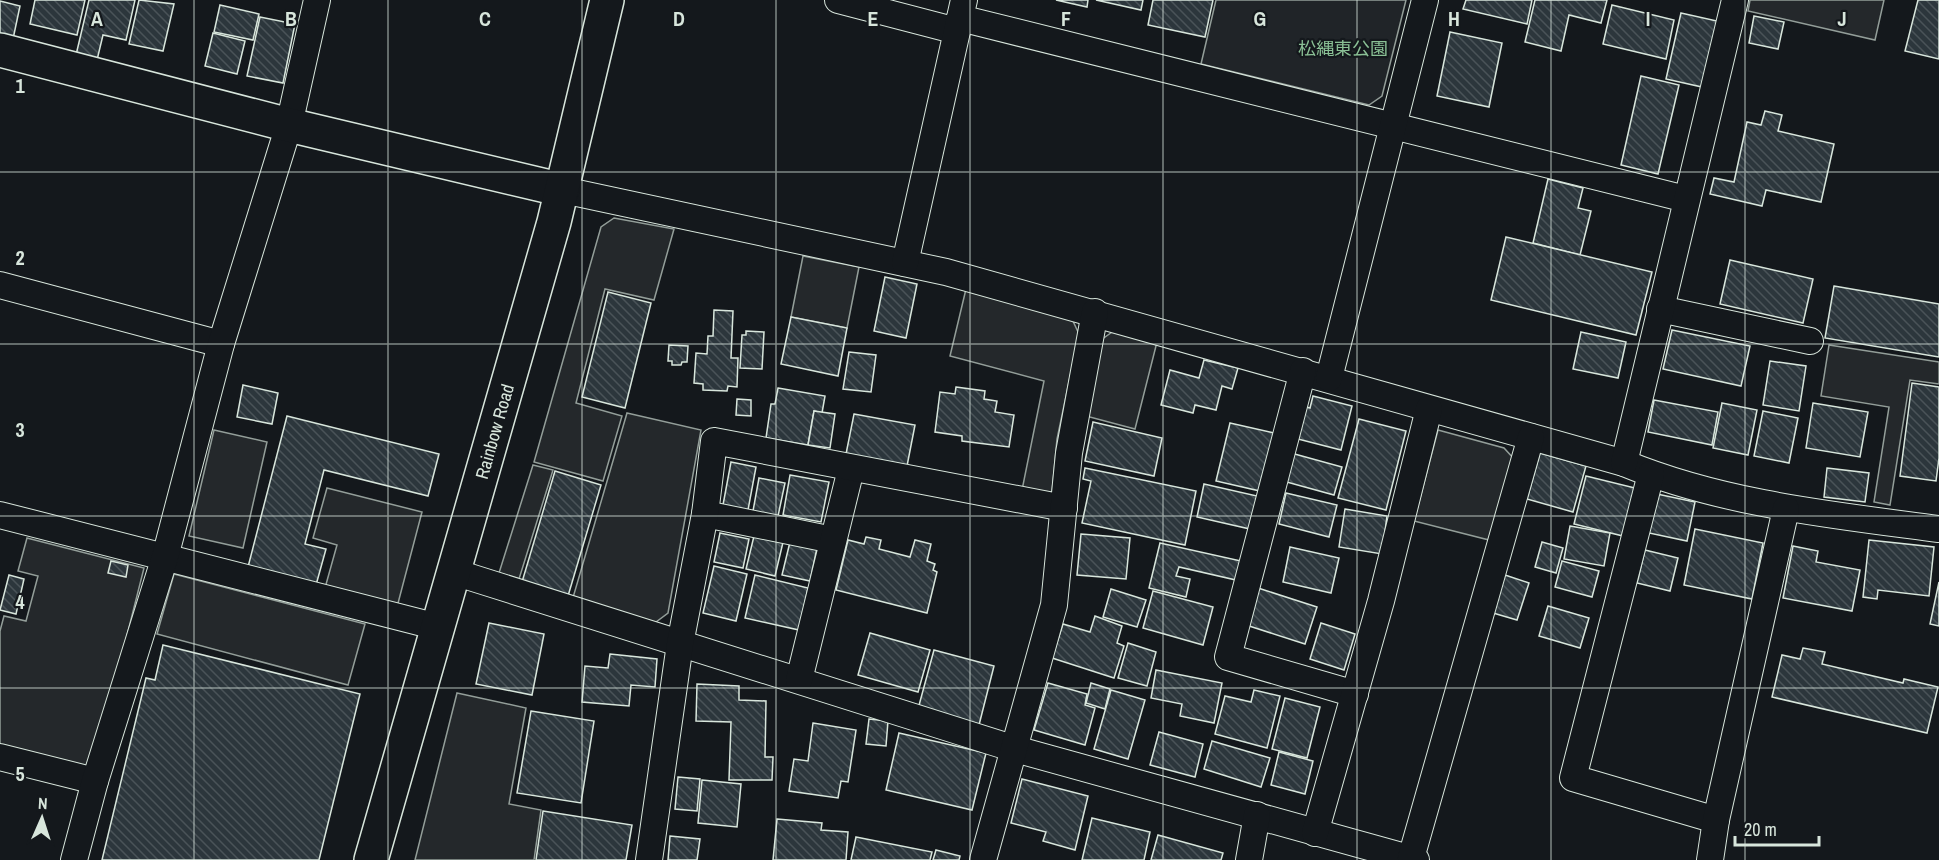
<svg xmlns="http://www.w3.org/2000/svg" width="1939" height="860" font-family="'Archivo Narrow','Noto Sans JP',sans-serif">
<defs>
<pattern id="building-back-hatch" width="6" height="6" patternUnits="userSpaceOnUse" patternTransform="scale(1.5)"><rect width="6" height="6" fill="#2c363c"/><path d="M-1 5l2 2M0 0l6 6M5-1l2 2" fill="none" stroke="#4a5358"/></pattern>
</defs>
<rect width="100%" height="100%" fill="#14181c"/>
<polygon fill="#202428" stroke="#939e99" stroke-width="1.5" points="1216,0 1406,0 1382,96 1369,105 1201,64"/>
<g fill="#24282b" stroke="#939e99" stroke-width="1.5">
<polygon points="1750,0 1884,0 1875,40 1748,11"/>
<polygon points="614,218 674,229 654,300 605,289 576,403 622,416 603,481 534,462 601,227"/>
<polygon points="803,256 859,267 847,328 791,317"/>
<polygon points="966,289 1071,317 1079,334 1057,439 1052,492 1022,490 1044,381 950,356"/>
<polygon points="1115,330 1157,342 1135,429 1086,416 1101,340"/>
<polygon points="1829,345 1939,362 1939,384 1910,380 1890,505 1874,502 1889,407 1821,396"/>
<polygon points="627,413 701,430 668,613 652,625 572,601"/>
<polygon points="214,430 267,442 243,548 189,536"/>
<polygon points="1438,430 1504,448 1515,460 1493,541 1414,521"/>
<polygon points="533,465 553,470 519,579 499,573"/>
<polygon points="327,488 422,512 397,607 325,588 337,545 313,538"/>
<polygon points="27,538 144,568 93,770 0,747 0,631 4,616 26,621 38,576 18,571"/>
<polygon points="174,574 365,624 348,685 157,634"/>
<polygon points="457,693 526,708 509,804 541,810 534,860 415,860"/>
</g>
<g fill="url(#building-back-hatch)" stroke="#d8e6dc" stroke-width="1.5">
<polygon points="35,0 85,0 77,35 30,24"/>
<polygon points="89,0 135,0 126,40 103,35 97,60 76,55"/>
<polygon points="139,0 174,4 163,51 129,44"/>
<polygon points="1056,0 1088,0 1087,7"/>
<polygon points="1096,0 1143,0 1141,10"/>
<polygon points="1153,0 1213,0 1205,37 1148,25"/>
<polygon points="1466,0 1532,0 1527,24 1463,9"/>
<polygon points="1535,0 1607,0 1601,23 1569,15 1561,51 1525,42"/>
<polygon points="1918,0 1939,0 1939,59 1905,51"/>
<polygon points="0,1 20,6 13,39 0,36"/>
<polygon points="220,5 259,14 253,40 214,32"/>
<polygon points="1612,5 1674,20 1666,59 1603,44"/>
<polygon points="1681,13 1717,21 1702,87 1666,79"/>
<polygon points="1754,16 1784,22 1778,49 1749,43"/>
<polygon points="260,17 295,24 283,83 247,76"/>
<polygon points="1450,32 1502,43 1489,107 1437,96"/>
<polygon points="213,33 245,41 237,74 205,66"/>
<polygon points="1641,76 1679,85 1658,174 1621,165"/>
<polygon points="1765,111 1782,115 1778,131 1834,144 1821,202 1766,190 1762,206 1710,194 1714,178 1734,182 1747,122 1761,125"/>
<polygon points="1548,179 1583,188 1578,208 1591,211 1580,255 1533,243"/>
<polygon points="1506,237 1652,272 1636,335 1491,300"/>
<polygon points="1730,260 1813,279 1803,323 1720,304"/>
<polygon points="885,277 917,284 906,338 874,331"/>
<polygon points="1834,286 1939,304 1939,357 1825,338"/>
<polygon points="608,292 651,303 625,408 582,397"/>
<polygon points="714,310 733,311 731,358 738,358 737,387 728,386 727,391 703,390 703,384 694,383 696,353 707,354 708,336 713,336"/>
<polygon points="791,317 847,328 838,376 781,364"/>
<polygon points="1672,330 1750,346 1741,386 1663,369"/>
<polygon points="746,331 764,332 762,369 740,368 742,335 746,335"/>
<polygon points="1581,332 1626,342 1618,378 1573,369"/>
<polygon points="669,345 688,346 687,362 682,362 681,365 672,365 672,361 668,361"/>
<polygon points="849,352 876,355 871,392 843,389"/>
<polygon points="1204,360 1238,368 1232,389 1222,386 1216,410 1195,405 1193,413 1161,405 1170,370 1199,378"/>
<polygon points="1770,361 1806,366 1799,411 1763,405"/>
<polygon points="1912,383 1939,387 1939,458 1936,481 1900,476"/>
<polygon points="243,385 278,393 272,424 237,417"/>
<polygon points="956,387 985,391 984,399 997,401 995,412 1014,415 1009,447 962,441 962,436 935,432 940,392 955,394"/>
<polygon points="778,388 825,396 822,413 814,411 808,445 766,438 771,404 775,404"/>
<polygon points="1313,396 1352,406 1341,450 1294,438 1303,406 1310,408"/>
<polygon points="737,399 751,400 751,416 736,415"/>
<polygon points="1654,400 1718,412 1712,445 1648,432"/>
<polygon points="1722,403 1757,410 1748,455 1713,448"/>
<polygon points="1813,403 1868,412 1860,457 1806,448"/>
<polygon points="814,411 835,414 830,448 808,445"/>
<polygon points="1763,411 1798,418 1789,463 1754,456"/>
<polygon points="854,414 915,425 907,466 846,454"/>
<polygon points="287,416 439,454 428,496 324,470 305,544 326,549 316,585 248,567"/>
<polygon points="1359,419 1406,431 1386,510 1338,498"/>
<polygon points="1093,422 1162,438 1154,476 1085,461"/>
<polygon points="1230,423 1274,433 1260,491 1216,481"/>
<polygon points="1291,453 1342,467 1334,495 1283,481"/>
<polygon points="1540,453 1586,466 1573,512 1527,499"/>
<polygon points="731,462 756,467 748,510 723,505"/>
<polygon points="1085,468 1196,491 1185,545 1082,523 1091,481 1083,479"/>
<polygon points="1827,468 1869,473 1865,502 1824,497"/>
<polygon points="555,471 601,485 568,596 522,582"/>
<polygon points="790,475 829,482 821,522 783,515"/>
<polygon points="1586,476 1635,488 1623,536 1574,524"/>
<polygon points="759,478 785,483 778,516 753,511"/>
<polygon points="1204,484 1257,496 1250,529 1197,517"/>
<polygon points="1286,493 1337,505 1329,537 1279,524"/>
<polygon points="1657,494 1695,502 1687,541 1649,533"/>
<polygon points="1345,509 1387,516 1382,554 1339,547"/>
<polygon points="1570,526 1610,533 1604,566 1564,559"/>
<polygon points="1695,529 1763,543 1752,599 1684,585"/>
<polygon points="755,532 784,538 775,576 746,569"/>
<polygon points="720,533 749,539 743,568 714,562"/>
<polygon points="1081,534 1130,538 1126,579 1077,575"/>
<polygon points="866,537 881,540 879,549 910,557 915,540 931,544 927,561 935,564 933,570 937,572 927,613 836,590 848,540 864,544"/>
<polygon points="1869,540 1934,547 1929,596 1878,590 1877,599 1863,597"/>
<polygon points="790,542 817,548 810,581 782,575"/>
<polygon points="1542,542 1563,548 1556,573 1535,567"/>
<polygon points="1160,543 1241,561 1236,580 1179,567 1176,576 1190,579 1186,597 1149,588"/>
<polygon points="1793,546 1818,551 1816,562 1860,570 1852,611 1783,598"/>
<polygon points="1290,547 1339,558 1331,593 1283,582"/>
<polygon points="1645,550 1678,558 1670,591 1637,583"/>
<polygon points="111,561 128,565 126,577 108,573"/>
<polygon points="1562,561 1599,571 1592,597 1555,587"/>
<polygon points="714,566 747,574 736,621 703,613"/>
<polygon points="9,575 24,579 16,614 0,610"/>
<polygon points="755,575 808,588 799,630 745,618"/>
<polygon points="1505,575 1529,583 1517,620 1493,613"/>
<polygon points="1939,582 1939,626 1930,624"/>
<polygon points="1258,588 1317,607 1305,644 1246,625"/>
<polygon points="1111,589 1146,600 1137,627 1103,617"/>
<polygon points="1153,591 1213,607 1203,645 1143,628"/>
<polygon points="1548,606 1589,618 1580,648 1539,636"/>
<polygon points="1095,616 1122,626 1117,643 1124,646 1114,678 1052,658 1063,624 1090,632"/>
<polygon points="489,623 544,634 532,695 476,684"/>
<polygon points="1321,623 1355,634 1344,670 1310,659"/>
<polygon points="870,633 930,650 918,692 858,675"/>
<polygon points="1128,643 1156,652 1147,686 1118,678"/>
<polygon points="163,645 360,694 319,860 102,860 146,678 155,680"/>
<polygon points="1803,648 1825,652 1822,664 1903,683 1904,679 1938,687 1927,733 1772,697 1782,655 1800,659"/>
<polygon points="934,650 994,666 979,725 918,709"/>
<polygon points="610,654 657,659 655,687 631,685 629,706 582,702 585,666 608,668"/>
<polygon points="1156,670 1222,683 1214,723 1180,716 1182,704 1151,698"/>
<polygon points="1048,683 1087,694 1085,705 1095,708 1085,745 1034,730"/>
<polygon points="1091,683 1110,689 1105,709 1086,703"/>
<polygon points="697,684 739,686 739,700 766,701 765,757 773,757 772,780 729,780 731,722 696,721"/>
<polygon points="1111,690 1145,700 1128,759 1094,749"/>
<polygon points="1254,690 1280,696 1267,748 1215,734 1225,696 1251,702"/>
<polygon points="1285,698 1320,707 1307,758 1272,749"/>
<polygon points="531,711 594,721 581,803 517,793"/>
<polygon points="869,719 888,721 886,746 866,744"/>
<polygon points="813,723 856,730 848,782 841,781 838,798 789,791 794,759 808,761"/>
<polygon points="1159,732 1203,744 1195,777 1150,765"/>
<polygon points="899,733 986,753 972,810 886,790"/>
<polygon points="1212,741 1270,758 1261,787 1204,769"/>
<polygon points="1279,752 1313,761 1305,794 1271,785"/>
<polygon points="678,777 700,779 697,811 675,809"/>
<polygon points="1022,779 1088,796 1075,850 1043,841 1046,832 1011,823"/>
<polygon points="702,780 741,784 737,827 698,823"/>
<polygon points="543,811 632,825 626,860 536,860"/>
<polygon points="1092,818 1150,832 1144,860 1082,860"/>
<polygon points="777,819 822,823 821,830 848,832 846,860 773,860"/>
<polygon points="1158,835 1223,853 1221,860 1151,860"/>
<polygon points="670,836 700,839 697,860 668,860"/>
<polygon points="856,837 932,852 930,860 851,860"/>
<polygon points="936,850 960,856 959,860 933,860"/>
</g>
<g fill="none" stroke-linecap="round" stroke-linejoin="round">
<g stroke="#d8e6dc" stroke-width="28">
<g id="street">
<polyline points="838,0 957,31"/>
<polyline points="960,18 1686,199"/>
<path d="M563 190 946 272 1624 463C1723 504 1833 515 1939 529"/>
<polyline points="905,263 964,0"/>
<polyline points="0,285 221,344"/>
<polyline points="1660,309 1810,341"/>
<polyline points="1303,371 1228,657 1355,694"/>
<polyline points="1329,378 1425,0"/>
<polyline points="1624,463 1735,0"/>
<polyline points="1651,474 1573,778 1716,820"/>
<polyline points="705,514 833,540"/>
<polyline points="0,515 438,627"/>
<polyline points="454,572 1015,749 1416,860"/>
<polyline points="799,680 851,469"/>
<polyline points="0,757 95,781"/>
<polyline points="1315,833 1381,601 1429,409"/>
<polyline points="1411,858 1531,437"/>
<polyline points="74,860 95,781 165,557 221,344 289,125 317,0"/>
<polyline points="649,860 680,644 705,514 714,441 1064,508"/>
<polyline points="983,860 1054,605 1069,453 1095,312"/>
<polyline points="1249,860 1257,815"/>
<polyline points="1710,860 1716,820 1786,509"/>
</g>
</g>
<g stroke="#d8e6dc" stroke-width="36">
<g id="secondary">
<polyline points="0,50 289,125 563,190"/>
<path id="s1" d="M371 860 554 222 607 0"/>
</g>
</g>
<use href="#street" stroke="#14181c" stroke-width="26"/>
<use href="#secondary" stroke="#14181c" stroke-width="33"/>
</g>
<path fill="none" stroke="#d8e6dc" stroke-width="1.5" stroke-opacity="0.55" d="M194 0V860M388 0V860M582 0V860M776 0V860M970 0V860M1163 0V860M1357 0V860M1551 0V860M1745 0V860M0 172H1939M0 344H1939M0 516H1939M0 688H1939"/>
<g text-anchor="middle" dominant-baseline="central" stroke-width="4.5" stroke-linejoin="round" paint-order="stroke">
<g font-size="18" fill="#8ac095" stroke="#14181c">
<text x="1343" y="48">松縄東公園</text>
</g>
<g font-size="18" fill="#d8e6dc" stroke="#14181c">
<text stroke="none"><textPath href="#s1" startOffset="446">Rainbow Road</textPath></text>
</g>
</g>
<g font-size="20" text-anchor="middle" font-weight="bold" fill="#d8e6dc" stroke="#14181c" stroke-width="4.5" stroke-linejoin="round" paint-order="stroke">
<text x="97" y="26">A</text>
<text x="291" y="26">B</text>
<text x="485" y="26">C</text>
<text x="679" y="26">D</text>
<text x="873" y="26">E</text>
<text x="1066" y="26">F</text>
<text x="1260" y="26">G</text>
<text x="1454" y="26">H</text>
<text x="1648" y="26">I</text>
<text x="1842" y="26">J</text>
<text x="20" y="93">1</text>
<text x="20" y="265">2</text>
<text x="20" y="437">3</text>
<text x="20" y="609">4</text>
<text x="20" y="781">5</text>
</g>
<g transform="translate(42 818) rotate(3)" stroke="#14181c" stroke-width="4.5" paint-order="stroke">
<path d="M0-4.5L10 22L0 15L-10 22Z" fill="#d8e6dc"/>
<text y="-9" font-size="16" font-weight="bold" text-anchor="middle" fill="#d8e6dc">N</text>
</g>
<path d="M1735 836v9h84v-9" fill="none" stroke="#d8e6dc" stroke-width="3"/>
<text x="1744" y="836" font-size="18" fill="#d8e6dc" stroke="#14181c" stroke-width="4.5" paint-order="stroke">20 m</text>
</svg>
